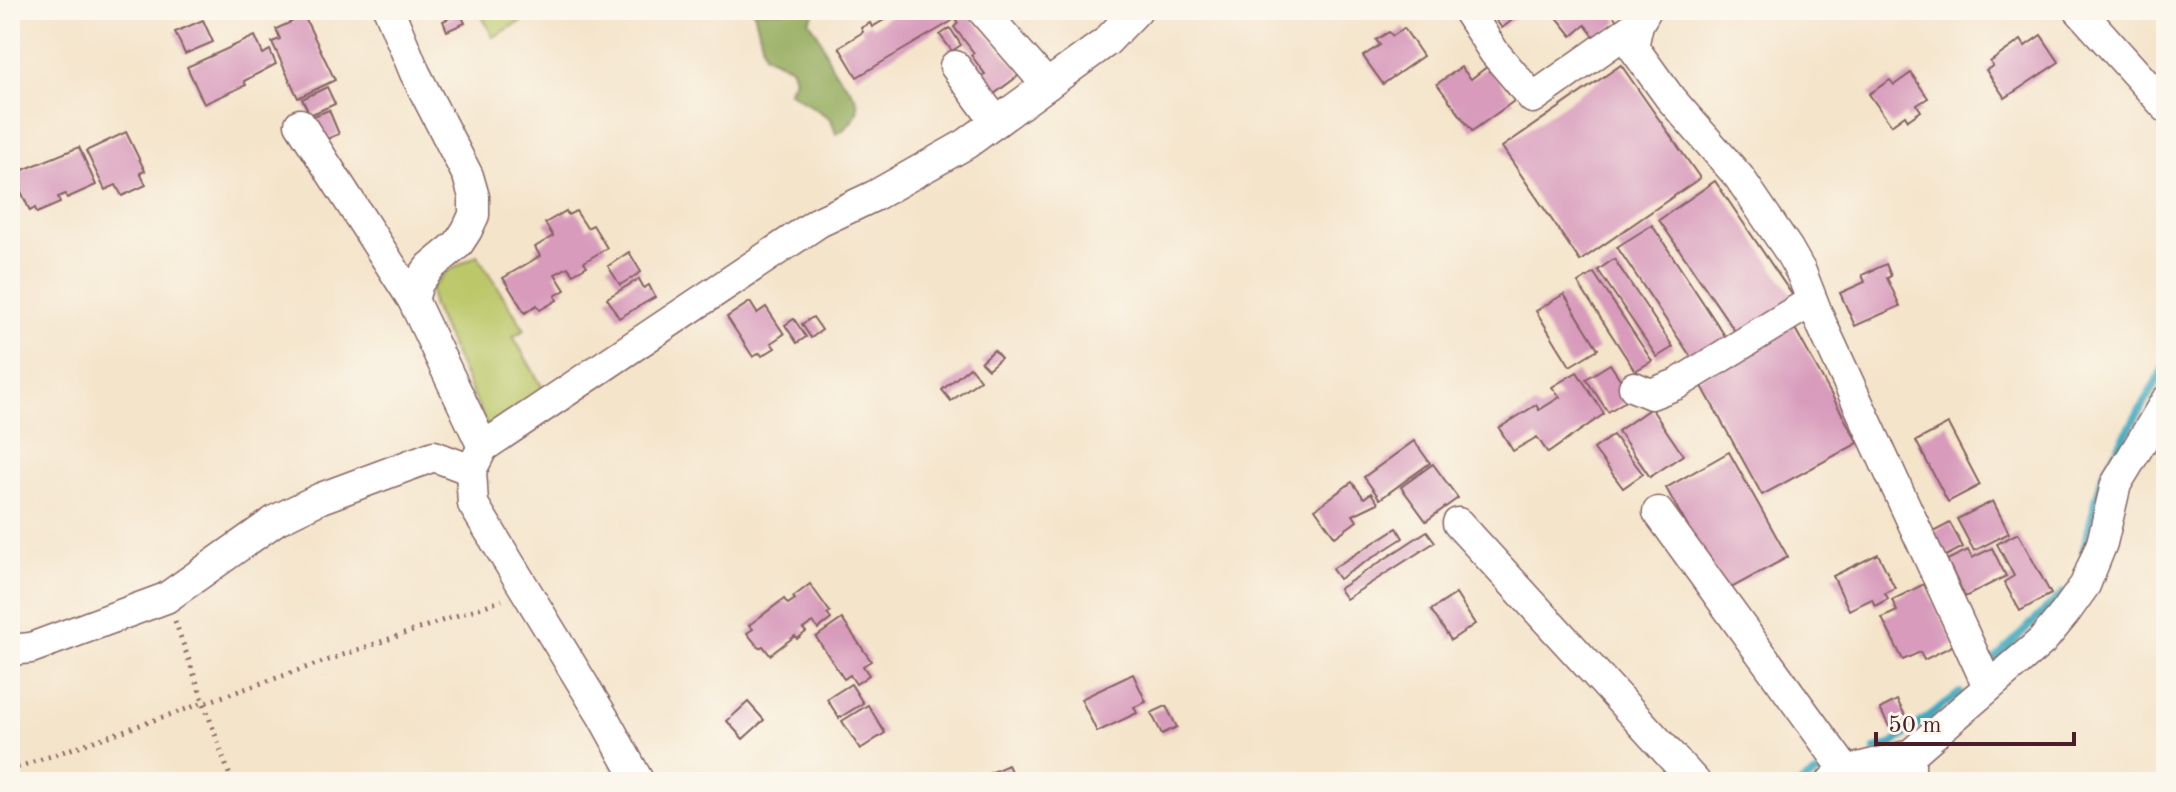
<svg xmlns="http://www.w3.org/2000/svg" width="2176" height="792" font-family="'Old Standard TT',serif">
<rect width="100%" height="100%" fill="#fbf7ec"/>
<filter id="ink" filterUnits="userSpaceOnUse"><feTurbulence type="fractalNoise" baseFrequency=".0125" numOctaves="2"/><feDisplacementMap in="SourceGraphic" scale="16" xChannelSelector="R" yChannelSelector="G"/><feConvolveMatrix kernelMatrix="1 2 1 2 8 2 1 2 1" color-interpolation-filters="sRGB"/></filter>
<filter id="wash" filterUnits="userSpaceOnUse"><feTurbulence type="fractalNoise" baseFrequency=".006" numOctaves="4" result="noise"/><feDisplacementMap in="SourceGraphic" scale="32" xChannelSelector="R" yChannelSelector="G"/><feGaussianBlur stdDeviation="1.8" result="paint"/><feColorMatrix in="noise" values="0 0 0 0 0 0 0 0 0 0 0 0 0 0 0 0 0 1.4 0 .05"/><feComposite in="paint" operator="in"/></filter>
<g filter="url(#wash)">
<rect width="100%" height="100%" fill="#f4e4ca"/>
<g fill="#bbc769" stroke="#82734a" stroke-width="2">
<polygon points="479,10 541,10 493,37"/>
<polygon points="477,255 525,330 513,336 544,390 487,426 432,304 431,288 445,273"/>
</g>
<path fill="#94ac5d" stroke="#6f6644" stroke-width="2" d="M817 10 809 21C823 39 822 46 831 65 839 82 868 98 854 118 848 126 845 130 836 134L831 119 788 91 795 79 792 68 765 55 754 11Z"/>
<g fill="none" stroke-linecap="round" stroke-linejoin="round">
<g stroke="#3ea8be" stroke-width="8">
<polyline points="2083,552 2103,474 2166,364"/>
<polyline points="1987,667 2063,593"/>
<polyline points="1875,749 1892,744 1960,693"/>
<polyline points="1802,782 1829,767"/>
</g>
</g>
<g id="blocks">
<g fill="#d89bbc">
<polygon points="892,10 946,10 952,21 857,77 839,47 863,32 861,28 870,23 872,27 894,14"/>
<polygon points="1488,10 1525,10 1502,28"/>
<polygon points="1551,10 1609,10 1618,22 1596,39 1585,25 1572,36"/>
<polygon points="460,13 465,23 447,31 443,21"/>
<polygon points="966,13 1022,73 994,94 981,76 985,74 971,55 974,53 954,27 958,23 956,20"/>
<polygon points="304,16 335,80 298,98 272,42 280,39 276,29"/>
<polygon points="203,20 213,42 185,54 175,32"/>
<polygon points="950,28 961,45 952,51 940,35"/>
<polygon points="1404,28 1423,56 1383,84 1363,56 1380,45 1376,40 1389,32 1393,36"/>
<polygon points="2041,35 2059,62 2005,98 1986,70 1993,66 1990,62 2021,40 2025,46"/>
<polygon points="255,36 263,54 270,50 276,64 244,81 246,85 204,104 187,67"/>
<polygon points="1621,65 1700,178 1580,261 1502,147"/>
<polygon points="1488,66 1514,101 1472,131 1437,84 1461,67 1471,79"/>
<polygon points="1911,73 1928,98 1917,105 1921,111 1908,120 1905,115 1891,125 1869,94 1890,80 1894,85"/>
<polygon points="327,87 335,104 310,115 302,99"/>
<polygon points="329,110 339,134 322,141 311,117"/>
<polygon points="126,132 145,171 140,173 146,185 122,196 116,185 105,190 86,151"/>
<polygon points="79,147 96,185 67,198 65,194 58,197 60,203 37,213 35,208 30,211 13,174"/>
<polygon points="1715,181 1795,299 1739,337 1659,220"/>
<polygon points="566,211 568,215 576,211 587,228 593,225 607,248 584,262 587,266 573,274 568,267 555,274 565,290 555,296 557,300 540,310 537,305 525,313 503,278 540,256 535,247 553,236 545,223"/>
<polygon points="1652,225 1729,342 1695,363 1617,247"/>
<polygon points="629,252 641,272 620,285 608,266"/>
<polygon points="1614,259 1673,347 1657,357 1598,270"/>
<polygon points="1886,264 1891,276 1887,278 1900,306 1855,326 1840,293 1865,282 1862,275"/>
<polygon points="1594,273 1652,361 1635,371 1578,283"/>
<polygon points="639,279 644,288 649,285 655,297 619,318 607,298"/>
<polygon points="1564,294 1598,349 1570,366 1536,311"/>
<polygon points="750,302 757,313 766,307 784,334 771,343 775,348 762,356 760,353 753,357 727,317"/>
<polygon points="813,317 822,330 811,338 802,324"/>
<polygon points="794,319 806,337 797,343 785,325"/>
<polygon points="1793,325 1858,443 1762,495 1698,379"/>
<polygon points="994,350 1001,358 988,369 981,362"/>
<polygon points="1610,364 1632,397 1608,412 1586,379"/>
<polygon points="970,367 980,380 951,401 942,390"/>
<polygon points="1577,372 1604,414 1548,453 1537,437 1513,451 1499,428 1536,405 1539,410 1560,397 1552,387"/>
<polygon points="1651,408 1683,455 1650,477 1618,431"/>
<polygon points="1948,424 1980,485 1948,502 1916,441"/>
<polygon points="1613,435 1643,474 1623,488 1594,449"/>
<polygon points="1414,441 1430,463 1380,499 1364,477"/>
<polygon points="1729,452 1788,557 1724,592 1666,488"/>
<polygon points="1433,464 1458,498 1426,521 1401,487"/>
<polygon points="1352,482 1364,498 1371,493 1378,503 1353,515 1357,521 1335,537 1315,509"/>
<polygon points="1993,501 2009,533 1974,551 1957,519"/>
<polygon points="1950,523 1963,547 1944,557 1931,533"/>
<polygon points="1397,528 1403,538 1339,579 1332,569"/>
<polygon points="1427,531 1435,542 1346,599 1339,589"/>
<polygon points="2018,533 2051,594 2020,611 2004,582 2014,576 1997,544"/>
<polygon points="1992,548 2006,576 1965,597 1947,560 1968,550 1972,558"/>
<polygon points="1878,554 1895,588 1885,593 1888,599 1875,606 1872,599 1849,610 1833,576"/>
<polygon points="810,584 830,612 827,614 831,619 818,629 813,622 803,629 806,632 797,639 795,636 770,655 763,646 759,648 747,633 753,629 749,625 784,599 788,604 795,599 793,597"/>
<polygon points="1924,584 1954,645 1924,660 1920,652 1903,660 1882,618 1897,611 1892,600"/>
<polygon points="1456,594 1475,624 1451,640 1431,610"/>
<polygon points="842,619 871,661 863,666 869,675 856,684 850,675 844,679 816,637"/>
<polygon points="1133,674 1146,702 1134,707 1137,713 1097,732 1081,699"/>
<polygon points="851,684 863,703 839,718 827,699"/>
<polygon points="1897,700 1911,726 1893,734 1880,709"/>
<polygon points="748,702 764,720 743,739 727,721"/>
<polygon points="868,705 885,733 860,749 842,721"/>
<polygon points="1166,706 1177,727 1162,734 1151,713"/>
<polygon points="1008,765 1016,782 970,782"/>
</g>
</g>
</g>
<g filter="url(#ink)">
<use href="#blocks" fill-opacity="0" stroke="#866463" stroke-width="2"/>
<g fill="none" stroke-linecap="round" stroke-linejoin="round">
<g stroke="#866463" stroke-width="33">
<g id="minor">
<polyline points="389,10 415,73 468,176 474,197 474,215 467,230 458,244 430,267 418,283 413,300"/>
<polyline points="982,10 1047,85"/>
<polyline points="1467,10 1494,52 1533,98 1638,24"/>
<polyline points="1646,10 1638,24 1633,47 1670,98 1739,177 1788,249 1801,272 1821,323 1988,686"/>
<polyline points="2079,10 2166,107"/>
<polyline points="955,66 996,122"/>
<polyline points="300,124 413,300 483,447"/>
<polyline points="1634,387 1651,394 1677,384 1812,301"/>
<polyline points="1658,512 1846,771"/>
<polyline points="1458,523 1695,782"/>
<polyline points="10,650 31,648 166,598 276,520 321,498 434,456 471,470"/>
<polyline points="1910,755 2042,641 2065,613 2085,585 2102,543 2116,484 2166,401"/>
<polyline points="1832,781 1846,771 1910,755 1910,782"/>
<polyline points="639,782 603,717 473,504 471,470 483,447 819,222 874,196 966,144 1106,42 1137,10"/>
</g>
</g>
<g stroke="#866463" stroke-width="5" stroke-dasharray="2 6" stroke-linecap="butt">
<polyline points="175,621 232,782"/>
<polyline points="10,770 502,600"/>
</g>
<use href="#minor" stroke="#fff" stroke-width="30"/>
</g>
</g>
<rect width="2176" height="792" fill="none" stroke="#fbf7ec" stroke-width="40"/>
<path d="M1876 732v12h198v-12" fill="none" stroke="#4a1f2b" stroke-width="4"/>
<text x="1888" y="732" font-size="24" fill="#4a1f2b" stroke="#fbf7ec" stroke-width="6" paint-order="stroke">50 m</text>
</svg>
